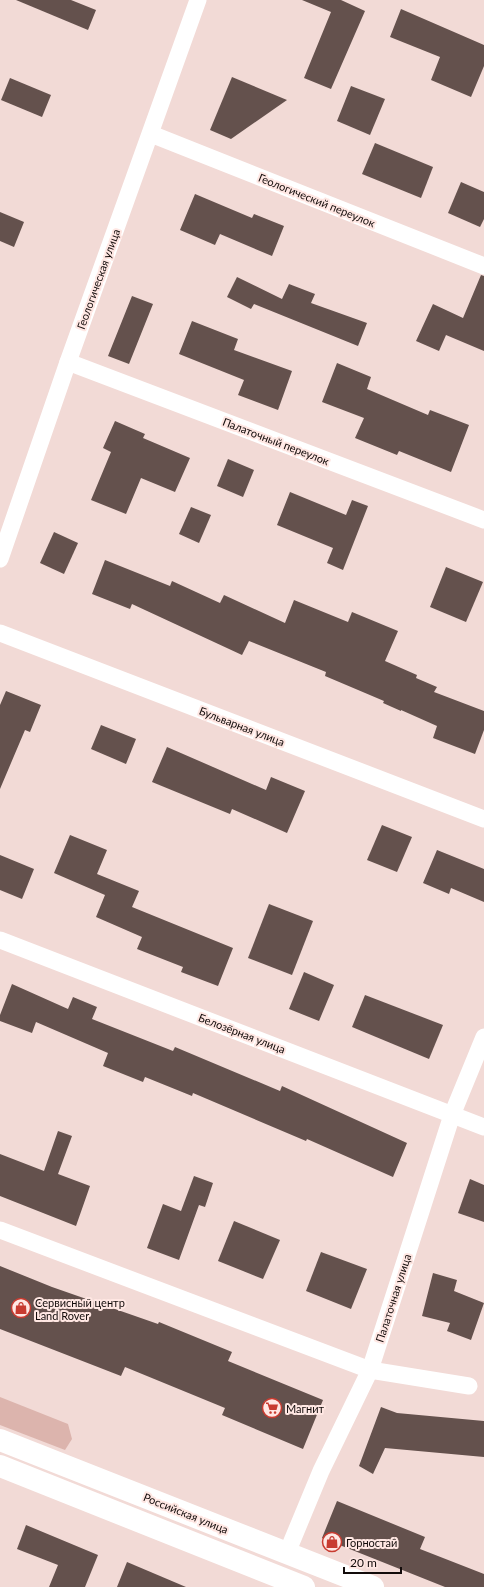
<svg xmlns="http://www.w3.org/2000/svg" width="484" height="1587" font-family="Lato,sans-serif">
<rect width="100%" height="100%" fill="#f2dad6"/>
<polygon fill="#dcb4ad" points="0,1397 68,1424 72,1439 65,1450 0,1425"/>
<g fill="#64514d">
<polygon points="16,0 71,0 96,10 88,30"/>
<polygon points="302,0 341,0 365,11 331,89 304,78 331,12"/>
<polygon points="401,9 484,45 484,66 471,97 431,80 440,57 390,37"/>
<polygon points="232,77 287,100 231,139 210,130"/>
<polygon points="10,78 51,95 42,117 1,100"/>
<polygon points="351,86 385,99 370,135 337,121"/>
<polygon points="375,143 433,167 421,198 362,174"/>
<polygon points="461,182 484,192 484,219 480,227 448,213"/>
<polygon points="195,194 252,218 254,214 284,226 272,256 220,234 215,245 180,230"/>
<polygon points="0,212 24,222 14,247 0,241"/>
<polygon points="481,275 484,276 484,351 446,335 439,351 416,341 433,304 463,318"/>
<polygon points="237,277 282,299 289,284 315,294 311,303 367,323 358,346 254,304 251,309 227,297"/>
<polygon points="132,296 153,304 129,364 108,356"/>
<polygon points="192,321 238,339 234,350 292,371 278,410 238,395 244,380 179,354"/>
<polygon points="337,363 371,377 367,389 428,415 430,410 469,425 451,472 399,451 397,455 355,438 364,418 322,402"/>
<polygon points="115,421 145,434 143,438 190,458 175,492 141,478 126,514 91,500 111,452 103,448"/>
<polygon points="228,459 254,470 243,497 217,486"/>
<polygon points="290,492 346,515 352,500 368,506 343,570 327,563 333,548 277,525"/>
<polygon points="191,507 211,515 199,543 179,534"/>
<polygon points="54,532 78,543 64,574 40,563"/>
<polygon points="105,560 170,586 172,581 220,603 224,595 285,623 294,600 348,622 352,612 398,631 385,661 417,675 416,678 437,687 434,692 484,711 484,730 475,754 433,738 437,726 401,710 401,711 383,703 384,701 325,676 326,672 249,641 242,655 132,604 130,609 92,594"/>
<polygon points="446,567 483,582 466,622 430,607"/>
<polygon points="6,691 41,705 30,732 25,730 0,789 0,705"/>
<polygon points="101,725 136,739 126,764 91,749"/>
<polygon points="167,747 266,790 271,777 305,791 287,833 232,809 230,814 152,782"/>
<polygon points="382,825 412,837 397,872 367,860"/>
<polygon points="70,835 107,850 97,874 139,891 132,907 233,948 218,986 181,972 183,967 137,949 142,937 96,917 105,895 54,873"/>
<polygon points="437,850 484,869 484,902 451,888 449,894 423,883"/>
<polygon points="0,855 34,869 22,899 0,890"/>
<polygon points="269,904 313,921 292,975 248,958"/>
<polygon points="304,972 334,985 319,1021 289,1009"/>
<polygon points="12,984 68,1009 73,997 97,1007 92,1019 173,1051 175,1047 280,1091 282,1086 407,1143 393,1177 307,1139 306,1141 193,1093 192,1096 145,1077 143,1082 103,1066 108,1053 36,1022 32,1033 0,1021 0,1015"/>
<polygon points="365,995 443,1025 429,1059 352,1027"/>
<polygon points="58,1131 72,1136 58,1174 90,1186 76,1226 0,1196 0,1154 44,1171"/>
<polygon points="194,1176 213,1183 205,1207 199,1205 179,1260 147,1248 163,1204 181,1211"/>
<polygon points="470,1179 484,1185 484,1222 458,1213"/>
<polygon points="234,1221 280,1240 263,1279 218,1261"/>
<polygon points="321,1252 367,1269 351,1309 306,1291"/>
<polygon points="0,1266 52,1287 158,1324 159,1322 232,1352 228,1361 323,1400 303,1449 222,1415 225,1408 125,1367 121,1376 0,1329"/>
<polygon points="433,1273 457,1280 454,1291 484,1303 471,1340 447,1331 450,1323 422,1316"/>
<polygon points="381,1407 397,1413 484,1421 484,1457 385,1448 373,1474 359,1466"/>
<polygon points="337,1501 425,1537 420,1549 484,1574 484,1587 445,1587 322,1538"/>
<polygon points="26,1525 98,1555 85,1587 49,1587 58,1565 17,1549"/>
<polygon points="127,1562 186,1587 117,1587"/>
</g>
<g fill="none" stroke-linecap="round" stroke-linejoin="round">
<g stroke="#fff" stroke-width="17">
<polyline points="151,134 484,266"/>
<polyline points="68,362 484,520"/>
<polyline points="0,559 68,362 198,0"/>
<polyline points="0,633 484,819"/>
<polyline points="0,940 484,1127"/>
<polyline points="0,1230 370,1370 469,1386"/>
<polyline points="287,1553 321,1471 370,1370 452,1115 484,1037"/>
</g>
<g stroke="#fff" stroke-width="22">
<polyline points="0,1440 373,1587"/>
<polyline points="0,1466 304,1587"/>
</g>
</g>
<defs>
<g id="shop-ring" transform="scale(1)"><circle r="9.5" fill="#ffe7e3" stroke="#c83b30" stroke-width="1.5"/><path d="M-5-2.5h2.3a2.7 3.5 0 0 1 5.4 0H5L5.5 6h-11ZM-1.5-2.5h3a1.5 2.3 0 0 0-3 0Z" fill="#c83b30"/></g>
<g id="supermarket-ring" transform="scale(1)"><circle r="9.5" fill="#ffe7e3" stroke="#c83b30" stroke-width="1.5"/><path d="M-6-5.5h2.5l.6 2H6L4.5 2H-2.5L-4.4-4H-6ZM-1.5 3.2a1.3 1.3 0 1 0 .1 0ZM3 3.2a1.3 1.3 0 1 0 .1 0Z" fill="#c83b30"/></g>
</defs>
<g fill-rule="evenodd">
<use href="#shop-ring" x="21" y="1308"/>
<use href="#supermarket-ring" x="272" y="1408"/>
<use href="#shop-ring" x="332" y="1542"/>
</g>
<g text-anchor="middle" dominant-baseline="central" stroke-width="4" stroke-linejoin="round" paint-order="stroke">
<g font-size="11" fill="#120b0a" stroke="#ffe7e3">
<text transform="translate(317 200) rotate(22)">Геологический переулок</text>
<text transform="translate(98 279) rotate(-70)">Геологическая улица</text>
<text transform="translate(276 441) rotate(21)">Палаточный переулок</text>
<text transform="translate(242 726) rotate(21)">Бульварная улица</text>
<text transform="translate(242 1033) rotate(21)">Белозёрная улица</text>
<text transform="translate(393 1298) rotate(-72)">Палаточная улица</text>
<text transform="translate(186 1513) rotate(22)">Российская улица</text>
</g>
<g font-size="11" fill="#120b0a" stroke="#ffe7e3" text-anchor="start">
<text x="35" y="1302">Сервисный центр<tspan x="35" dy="13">Land Rover</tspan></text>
<text x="286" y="1408">Магнит</text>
<text x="346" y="1542">Горностай</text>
</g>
</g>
<path d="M344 1567v6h57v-6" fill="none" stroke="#120b0a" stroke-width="2"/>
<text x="350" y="1567" font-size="12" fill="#120b0a" stroke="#ffe7e3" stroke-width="3" paint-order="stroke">20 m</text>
</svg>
